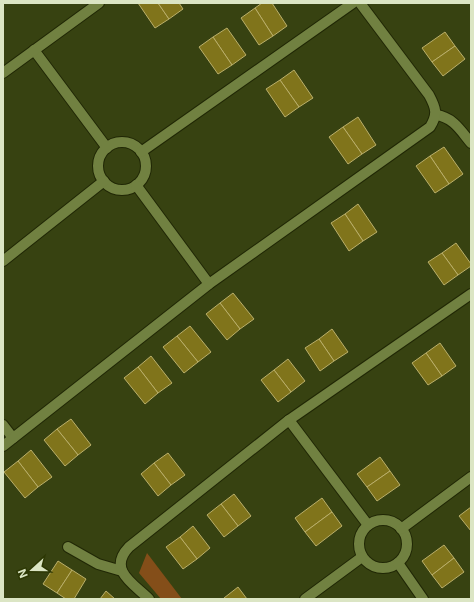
<svg xmlns="http://www.w3.org/2000/svg" width="474" height="602" font-family="Inter,sans-serif">
<rect width="100%" height="100%" fill="#374211"/>
<polygon fill="#844e19" points="147,553 182,599 161,599 139,573"/>
<g fill="#80741b" stroke="#baaf6a">
<polygon points="138,3 158,3 169,19 155,28"/>
<polygon points="158,3 179,3 183,9 169,19"/>
<polygon points="262,3 272,3 287,26 273,36 255,8"/>
<polygon points="255,8 273,36 259,45 241,18"/>
<polygon points="227,28 246,55 232,65 213,37"/>
<polygon points="445,32 455,46 432,62 422,48"/>
<polygon points="213,37 232,65 218,74 199,47"/>
<polygon points="455,46 465,59 443,76 432,62"/>
<polygon points="294,70 313,98 299,107 280,80"/>
<polygon points="280,80 299,107 285,117 266,89"/>
<polygon points="358,117 376,145 362,154 343,127"/>
<polygon points="343,127 362,154 348,164 329,137"/>
<polygon points="444,147 463,174 449,184 430,156"/>
<polygon points="430,156 449,184 435,193 416,166"/>
<polygon points="358,204 377,232 363,241 345,214"/>
<polygon points="345,214 363,241 349,251 331,223"/>
<polygon points="456,243 471,264 471,266 458,275 442,253"/>
<polygon points="442,253 458,275 444,285 428,262"/>
<polygon points="233,293 254,319 240,329 220,303"/>
<polygon points="220,303 240,329 227,340 206,314"/>
<polygon points="190,326 211,352 198,362 177,336"/>
<polygon points="332,329 348,352 334,361 319,339"/>
<polygon points="177,336 198,362 184,373 163,347"/>
<polygon points="319,339 334,361 320,371 305,348"/>
<polygon points="440,343 456,366 442,376 426,353"/>
<polygon points="426,353 442,376 428,385 412,363"/>
<polygon points="151,356 172,383 158,393 138,367"/>
<polygon points="288,359 305,381 291,392 274,370"/>
<polygon points="138,367 158,393 145,404 124,378"/>
<polygon points="274,370 291,392 278,402 261,380"/>
<polygon points="71,419 91,445 78,455 57,429"/>
<polygon points="57,429 78,455 65,466 44,440"/>
<polygon points="31,450 52,477 38,487 18,461"/>
<polygon points="168,453 185,475 171,485 154,463"/>
<polygon points="380,457 390,471 367,487 357,474"/>
<polygon points="18,461 38,487 25,498 4,472"/>
<polygon points="154,463 171,485 158,496 141,474"/>
<polygon points="390,471 400,485 377,501 367,487"/>
<polygon points="234,494 251,516 238,526 221,504"/>
<polygon points="322,498 332,512 305,532 295,518"/>
<polygon points="221,504 238,526 224,537 207,515"/>
<polygon points="471,507 471,531 459,516"/>
<polygon points="332,512 342,526 316,546 305,532"/>
<polygon points="193,526 210,548 197,559 180,537"/>
<polygon points="180,537 197,559 183,569 166,547"/>
<polygon points="444,545 454,558 432,575 422,561"/>
<polygon points="454,558 464,572 442,588 432,575"/>
<polygon points="58,561 72,570 57,593 43,584"/>
<polygon points="72,570 86,579 74,599 66,599 57,593"/>
<polygon points="238,587 247,599 225,599 224,598"/>
<polygon points="106,591 115,599 100,599"/>
</g>
<g fill="none" stroke-linecap="round" stroke-linejoin="round">
<g stroke="#202705" stroke-width="12">
<g id="minor">
<polyline points="34,50 107,148"/>
<polyline points="3,73 99,3"/>
<path d="M436 115C453 117 461 131 471 143"/>
<circle cx="122" cy="166" r="24"/>
<polyline points="141,152 353,3"/>
<polyline points="136,185 209,284"/>
<polyline points="3,261 104,181"/>
<polyline points="289,420 368,525"/>
<polyline points="3,425 13,438"/>
<path d="M3 446 209 284 430 127C438 114 436 108 429 95L360 3"/>
<circle cx="383" cy="544" r="24"/>
<polyline points="401,529 471,477"/>
<polyline points="68,547 98,564 122,571"/>
<polyline points="398,563 423,599"/>
<path d="M149 599C134 584 107 570 129 547L289 420 471 294"/>
<polyline points="305,599 362,557"/>
</g>
</g>
<use href="#minor" stroke="#718141" stroke-width="10"/>
</g>
<rect width="474" height="602" fill="none" stroke="#dbe5c4" stroke-width="8"/>
<g transform="translate(32 570) rotate(249)" stroke="#2d3804" stroke-width="3" paint-order="stroke">
<path d="M0-3L7 15L0 10L-7 15Z" fill="#dbe5c4"/>
<text y="-6" font-size="11" font-weight="bold" text-anchor="middle" fill="#dbe5c4">N</text>
</g>
</svg>
